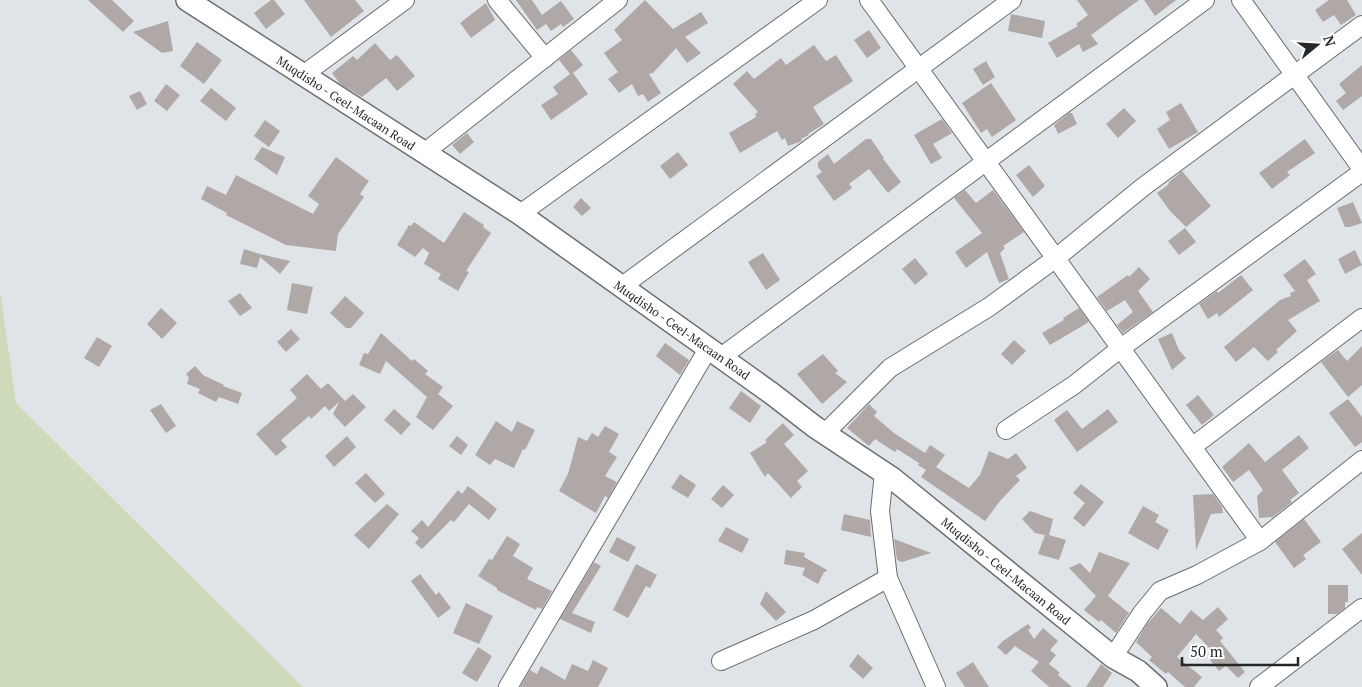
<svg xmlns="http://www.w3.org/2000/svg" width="1362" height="687" font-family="'PT Serif',serif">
<rect width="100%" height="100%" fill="#dfe4e8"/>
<polygon fill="#cedbbb" points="0,291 16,403 303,687 0,687"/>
<g fill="#afa8a7">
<polygon points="88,0 112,0 134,21 123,32"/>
<polygon points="271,0 274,0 285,14 266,29 254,13"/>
<polygon points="304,0 355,0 364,11 331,37"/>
<polygon points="516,0 532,0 542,15 561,1 574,19 563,27 561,24 551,31 546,24 537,30"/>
<polygon points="645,0 673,29 701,12 708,23 685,37 701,53 687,63 676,48 653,73 649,74 661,93 648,102 643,94 638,96 632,84 619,93 608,79 618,72 604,53 622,40 614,30"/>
<polygon points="1077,0 1139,0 1091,35 1098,44 1083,52 1079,44 1057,58 1048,43 1078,26 1076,24 1088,15"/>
<polygon points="1144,0 1176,0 1155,16"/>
<polygon points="1329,0 1347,0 1356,15 1341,25 1334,15 1323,22 1315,10"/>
<polygon points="486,3 495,20 471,38 460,23"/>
<polygon points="1011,14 1045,21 1042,38 1008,31"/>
<polygon points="168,21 173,51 162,53 133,32"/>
<polygon points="869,30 881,48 867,58 854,40"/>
<polygon points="197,42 222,60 204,84 180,66"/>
<polygon points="375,43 390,60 397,55 415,76 397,91 386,78 362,97 340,84 332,73 353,56 357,60"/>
<polygon points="814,45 826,61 836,55 853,81 813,107 824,124 808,134 809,135 801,139 802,141 788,146 785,138 782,140 777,131 740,153 729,133 756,117 755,114 758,112 733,84 747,71 754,79 781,58 786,65"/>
<polygon points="571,50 583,65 573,73 588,94 551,120 541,105 558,94 553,87 570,74 559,60"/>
<polygon points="986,61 995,77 983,85 973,69"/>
<polygon points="1362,65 1362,96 1343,110 1336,101 1346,93 1339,84"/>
<polygon points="991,83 1016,120 992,137 987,129 981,133 962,103"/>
<polygon points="166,84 180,95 167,111 154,101"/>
<polygon points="211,88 236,108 226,121 200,101"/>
<polygon points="140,91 147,104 137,110 129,96"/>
<polygon points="1181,103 1198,132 1169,149 1157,129 1170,120 1166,112"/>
<polygon points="1124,108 1136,121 1118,138 1106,124"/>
<polygon points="1069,113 1072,113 1077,124 1058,134 1054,125"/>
<polygon points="942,119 952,133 933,144 942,158 931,164 914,135"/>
<polygon points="265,120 280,131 269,147 254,136"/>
<polygon points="467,133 474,142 460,154 452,145"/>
<polygon points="866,139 871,139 884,158 883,159 901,182 888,193 869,169 849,184 852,188 834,201 816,176 822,172 818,167 818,162 828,154 834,164"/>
<polygon points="1305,139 1315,153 1287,172 1290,175 1272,189 1259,173"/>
<polygon points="262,147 285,157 277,175 254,159"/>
<polygon points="678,152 688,165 670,179 660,166"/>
<polygon points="336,157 369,181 360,194 364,197 338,234 336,251 286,245 226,215 227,213 201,199 207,186 226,195 236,175 313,214 319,204 308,196"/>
<polygon points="1029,165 1045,186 1033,197 1016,175"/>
<polygon points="1182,171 1211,206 1186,227 1170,211 1157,193 1169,184 1168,183"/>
<polygon points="965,190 976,203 993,190 1024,232 1003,246 1005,248 1000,253 1009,279 999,283 987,252 966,268 955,252 982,233 954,198"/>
<polygon points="581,198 591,208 582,216 573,207"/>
<polygon points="1353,202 1362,223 1350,227 1345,227 1337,208"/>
<polygon points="464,212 484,225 483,227 491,233 466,271 469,272 458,291 438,279 441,274 424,264 429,253 423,248 415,257 397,245 409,225 411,226 414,222 444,243"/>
<polygon points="1185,228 1196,242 1179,255 1168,241"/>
<polygon points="244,249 260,254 290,261 280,274 260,257 257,268 240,264"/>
<polygon points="1355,250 1362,265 1345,274 1338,259"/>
<polygon points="763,253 780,280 766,290 748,262"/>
<polygon points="915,258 928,274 915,285 902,269"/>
<polygon points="1305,259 1316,274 1307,280 1320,301 1288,320 1297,331 1276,350 1278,352 1268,361 1254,347 1236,362 1224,347 1280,300 1291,296 1290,293 1295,291 1283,275"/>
<polygon points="1139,267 1150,279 1138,291 1153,312 1123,333 1117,325 1133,312 1125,300 1107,311 1097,297 1128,275 1129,277"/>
<polygon points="1241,275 1253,290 1219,317 1217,313 1208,319 1199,304 1217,291 1218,293"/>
<polygon points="292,283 313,287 307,314 287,310"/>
<polygon points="240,293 252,308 240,316 228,301"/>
<polygon points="345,296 364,313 351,328 346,328 330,313"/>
<polygon points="161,308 177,323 162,339 147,324"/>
<polygon points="1079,308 1089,322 1050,345 1042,333 1064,320 1063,318"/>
<polygon points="291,329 300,339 286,352 277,342"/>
<polygon points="381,333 412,361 414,359 428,371 425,374 443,387 438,394 453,406 433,430 416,417 427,397 386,361 380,374 359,365 364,353 368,354"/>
<polygon points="1172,333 1179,350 1186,358 1172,370 1158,339"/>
<polygon points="97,337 112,346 99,367 84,358"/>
<polygon points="1014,340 1026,351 1012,365 1001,354"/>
<polygon points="665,343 689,360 680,375 656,356"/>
<polygon points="1362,346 1362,385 1348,397 1321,362 1338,350 1347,361"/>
<polygon points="823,354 838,371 835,373 847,382 822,404 797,374"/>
<polygon points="195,366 203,375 224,385 223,386 242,393 238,404 219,397 216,402 198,393 200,389 187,384 189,378 186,374"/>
<polygon points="307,374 321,389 328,383 345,401 353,394 366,407 345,427 333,414 339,402 329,411 325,406 311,419 309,416 281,440 287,447 276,456 256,434 297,398 290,390"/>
<polygon points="741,391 761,406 750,423 729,408"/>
<polygon points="1198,395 1214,415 1202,425 1186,405"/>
<polygon points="1348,399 1362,417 1362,442 1355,447 1329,413"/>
<polygon points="161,404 176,426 166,433 150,410"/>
<polygon points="869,404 877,412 874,416 894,433 925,453 930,445 945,455 936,467 969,488 980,475 989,451 1008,459 1016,453 1027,468 1016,476 1020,480 1000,501 985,521 921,477 926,470 918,465 919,463 897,449 895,452 875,439 869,446 847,428"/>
<polygon points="394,409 411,424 401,435 384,420"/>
<polygon points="1108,409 1118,422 1077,452 1054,420 1067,410 1082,429"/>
<polygon points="496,421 512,432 517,421 535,430 525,450 523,449 514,468 495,459 490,465 475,455"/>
<polygon points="783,423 794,435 784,444 808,471 797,481 802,487 791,498 768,473 765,477 750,453 767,442 765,440"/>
<polygon points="605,426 619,434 609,452 617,457 605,476 617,482 608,498 605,496 596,513 559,491 568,474 578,437 587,441 592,433 598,437"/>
<polygon points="1299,435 1309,448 1282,470 1299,493 1290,500 1292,502 1273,517 1259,518 1257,496 1263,490 1249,470 1233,482 1222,467 1249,443 1265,462"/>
<polygon points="347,436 356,447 334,467 325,456"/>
<polygon points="457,436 468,445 461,455 449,446"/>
<polygon points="366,473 385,494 375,503 355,483"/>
<polygon points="680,474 696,485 688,498 671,488"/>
<polygon points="1081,484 1104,502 1084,527 1073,518 1085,503 1073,493"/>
<polygon points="723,485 734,495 722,508 711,499"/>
<polygon points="468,486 497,509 489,520 469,504 454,522 451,520 422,549 415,543 419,538 411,531 422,520 428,527 458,490 462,494"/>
<polygon points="1213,494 1222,507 1223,513 1211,514 1196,550 1193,495"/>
<polygon points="387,504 399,514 369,549 354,535"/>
<polygon points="1143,506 1159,515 1155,522 1169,530 1158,550 1128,533"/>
<polygon points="1030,511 1053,519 1049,535 1066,540 1059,560 1038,554 1045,535 1035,533 1022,519"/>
<polygon points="844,514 870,520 871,537 841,530"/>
<polygon points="1304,519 1321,542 1303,555 1306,559 1294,568 1275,542"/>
<polygon points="726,527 749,539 742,553 718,541"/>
<polygon points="1362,533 1362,575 1342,549"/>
<polygon points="507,536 520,544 513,556 533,568 527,579 552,591 542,609 537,607 536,610 497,590 497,588 478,576 489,559 492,560"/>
<polygon points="617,537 636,547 628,562 609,552"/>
<polygon points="894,539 931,553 902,562 897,560"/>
<polygon points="786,550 805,553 804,557 827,570 826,572 824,572 818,584 802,575 805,568 784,564"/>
<polygon points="1099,552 1130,563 1108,596 1129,613 1116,633 1101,620 1099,622 1084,610 1096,596 1069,568 1080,563 1090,573"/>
<polygon points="594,562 601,566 572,613 595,622 591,633 560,619"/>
<polygon points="636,564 657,575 650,588 646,586 628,618 613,610"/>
<polygon points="420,574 436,595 439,592 451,608 438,618 411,581"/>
<polygon points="1328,585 1348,585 1348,602 1345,602 1345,608 1337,614 1328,614"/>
<polygon points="766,591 786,612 776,621 760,604"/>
<polygon points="466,603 493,616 479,644 453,633"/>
<polygon points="1218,607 1228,619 1216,630 1223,638 1220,641 1245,672 1238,678 1226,666 1219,671 1210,660 1216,655 1196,634 1177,657 1202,677 1194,687 1185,687 1168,672 1166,674 1149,660 1152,657 1136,642 1147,624 1161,608 1180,624 1191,610 1203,620"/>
<polygon points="1028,624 1031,628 1028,630 1034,639 1043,628 1058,641 1050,650 1056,655 1049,664 1060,673 1058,675 1072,687 1049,687 1031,671 1039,662 1015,646 1006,655 997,647 1003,641"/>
<polygon points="478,647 492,656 477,682 462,673"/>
<polygon points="858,654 873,668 863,679 849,666"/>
<polygon points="593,660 608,668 598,687 520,687 530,670 537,674 541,666 565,680 572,664 588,671"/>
<polygon points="973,662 978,670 989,687 965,687 956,673"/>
<polygon points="1101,664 1112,673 1103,687 1086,687"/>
</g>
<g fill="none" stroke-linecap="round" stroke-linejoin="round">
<g stroke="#6a6e72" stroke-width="20">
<g id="minor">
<polyline points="497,0 545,58"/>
<polyline points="869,0 1260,541"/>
<polyline points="1241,0 1362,169"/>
<polyline points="303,75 405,0"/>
<polyline points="424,153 618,0"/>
<polyline points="520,214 818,0"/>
<polyline points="621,287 1012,0"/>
<polyline points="721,357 1205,0"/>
<polyline points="1006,430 1074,385 1121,348 1362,172"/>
<polyline points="825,433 890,368 989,307 1056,258 1143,187 1362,25"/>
<polyline points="1192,447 1362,318"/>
<polyline points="884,473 880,511 888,578 936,687"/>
<polyline points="1113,657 1142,613 1160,591 1197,575 1260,541 1362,460"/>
<polyline points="721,661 814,620 888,578"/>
<polyline points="508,687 708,349"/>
<polyline points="1259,687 1362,608"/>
</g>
</g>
<g stroke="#6a6e72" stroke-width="24">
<polyline id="tertiary" points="187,0 520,214 771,393 815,427 892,478 1113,657 1138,671 1156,687"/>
</g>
<use href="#minor" stroke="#fff" stroke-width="18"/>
<use href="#tertiary" stroke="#fff" stroke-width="21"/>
</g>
<g text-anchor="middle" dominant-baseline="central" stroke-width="4" stroke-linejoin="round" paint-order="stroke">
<g font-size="12" fill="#252729" stroke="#fff">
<text transform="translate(346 103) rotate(33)">Muqdisho - Ceel-Macaan Road</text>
<text transform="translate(682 330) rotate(35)">Muqdisho - Ceel-Macaan Road</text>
<text transform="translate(1006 571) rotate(39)">Muqdisho - Ceel-Macaan Road</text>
</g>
</g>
<g transform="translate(1317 45) rotate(72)" stroke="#ffffff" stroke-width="4" paint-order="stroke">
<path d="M0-4L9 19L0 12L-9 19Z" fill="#252729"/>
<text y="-8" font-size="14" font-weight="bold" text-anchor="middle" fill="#252729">N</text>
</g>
<path d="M1182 657v8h116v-8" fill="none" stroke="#252729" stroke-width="2.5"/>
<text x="1190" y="657" font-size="15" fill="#252729" stroke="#ffffff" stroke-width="4" paint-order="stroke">50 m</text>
</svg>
